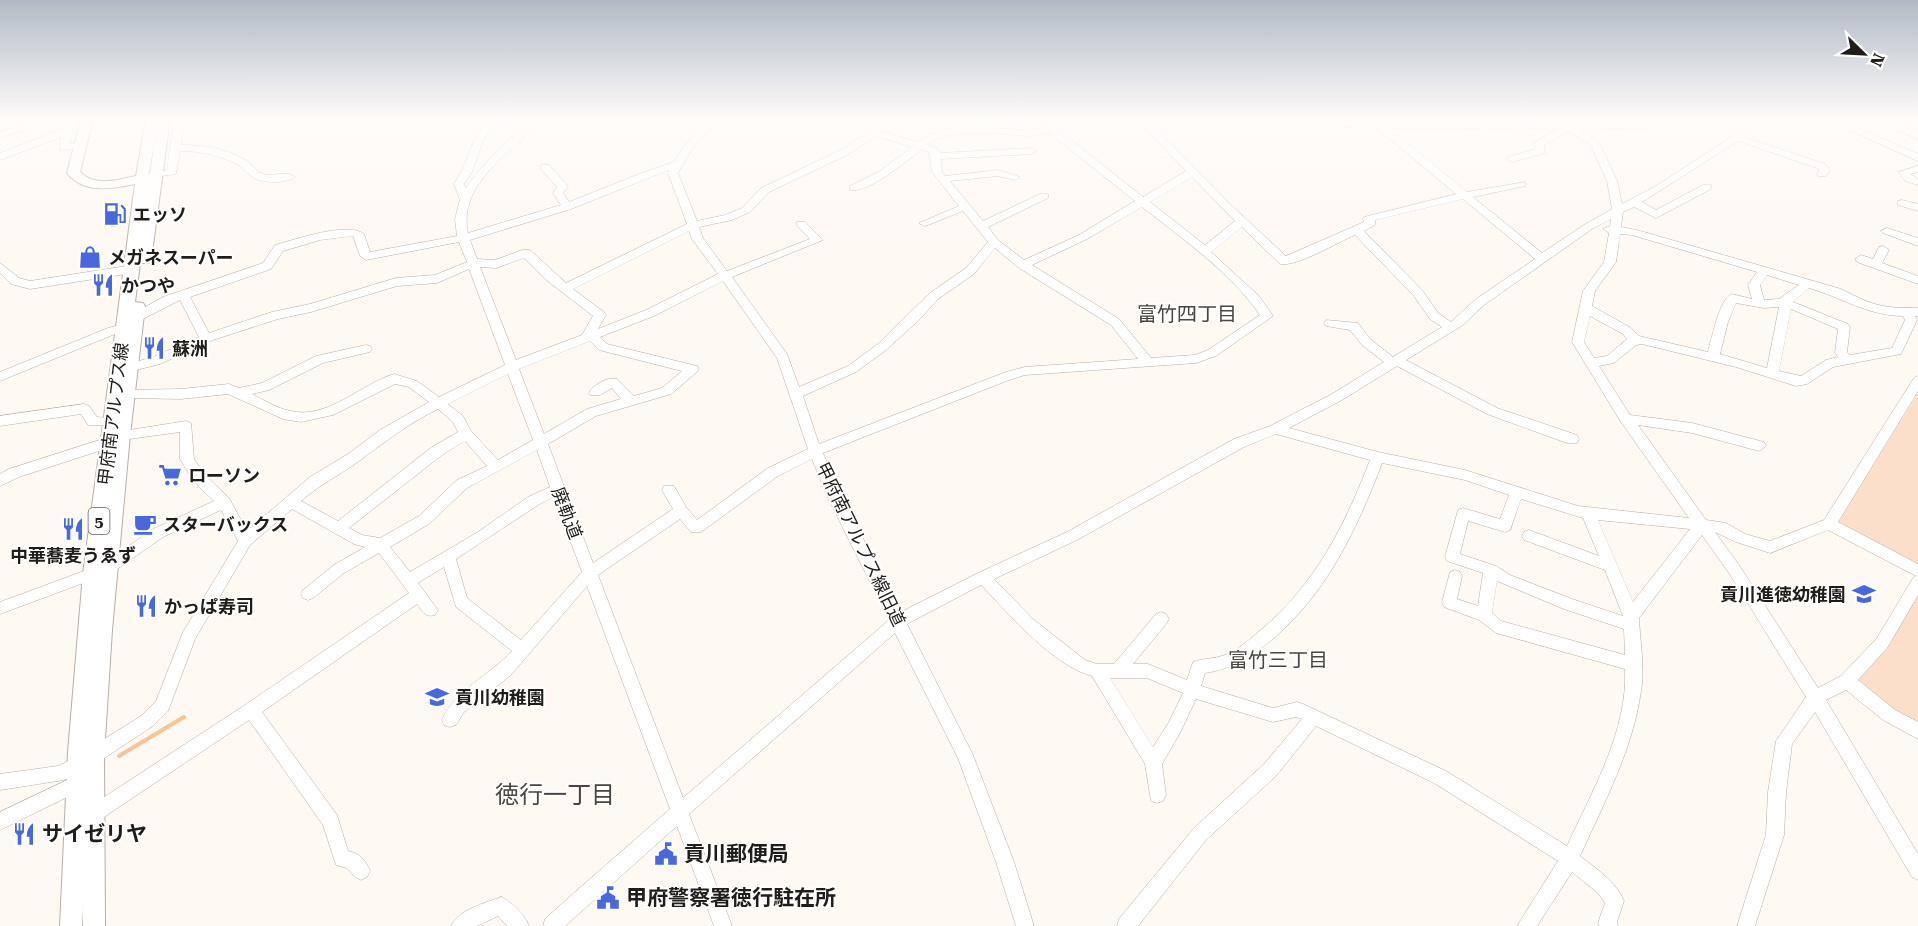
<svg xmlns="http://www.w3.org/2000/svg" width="1918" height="926" font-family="'Roboto Serif','Noto Sans JP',serif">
<rect width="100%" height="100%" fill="#fff8f3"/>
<g fill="#fcdfca">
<polygon points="1918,393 1918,569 1836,524"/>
<polygon points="1918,590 1918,727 1852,680"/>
</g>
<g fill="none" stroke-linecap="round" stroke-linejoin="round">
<polyline stroke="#ffc294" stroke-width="4" points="119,756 184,717"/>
<g stroke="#b9afa7" stroke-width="1">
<g id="minor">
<polygon points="43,119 57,119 0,138 0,132"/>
<polygon points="64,119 74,119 70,144 82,144 82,148 60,150 61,137 0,160 0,153 62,129"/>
<path d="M174 119H184L181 145C203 145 225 148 245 160 252 163 256 172 263 174 274 177 287 170 295 177 286 184 264 183 254 178 247 174 243 166 235 163 216 155 200 151 180 151L176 174 154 177V173L167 170Z"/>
<path d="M452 119H468L486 122 488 119H498L484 139 472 172 464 184 466 188C484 162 508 140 532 119H542C514 151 457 183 468 233L561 205 553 193 557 187 541 169V165H549L567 185 568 187 563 193 569 202 639 174 674 162 684 146 709 119H719L692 149 678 173 697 221 725 215 742 208 761 188 841 150 889 119H900L882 132 918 142 928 135 952 128 951 119H961L962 127 1030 130 1043 128 1054 119H1064L1056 128 1143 197 1186 171 1136 119H1146L1231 205 1286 256 1364 222 1363 219 1364 217 1456 194 1377 128 1195 122 1190 119 1551 123 1546 119H1558L1567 123H1616L1643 122 1647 119H1658L1645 128 1579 129 1599 142 1617 181 1622 204 1656 186 1759 119H1770L1744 137 1825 164 1830 170 1826 176H1818L1817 174 1819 170 1817 168 1738 141 1642 202 1656 210 1703 185H1711V189L1656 218 1634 207 1623 212 1621 227 1637 230 1841 289C1874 306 1881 308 1918 308V316H1915L1917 320 1901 354 1833 367 1807 384 1796 386 1736 367 1642 344 1636 345 1614 363 1599 366 1630 415 1692 423 1764 442 1766 446 1759 451 1692 433 1638 425 1706 520 1726 523 1745 534 1770 541 1824 520 1914 378 1918 376V391L1838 522 1918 564V595L1887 648 1858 680 1895 710 1918 722V739L1883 720 1846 690 1826 700 1918 854V880L1912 877 1815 712 1792 744 1786 792 1784 835 1755 926H1737L1766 835 1768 792 1776 741 1806 697 1729 573 1702 535 1639 618C1640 641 1645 668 1641 691 1633 749 1604 803 1580 856 1596 869 1616 881 1624 901L1617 922 1618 926H1599L1598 923 1605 903 1598 893 1572 872 1537 926H1517L1558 861 1434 783 1316 726 1276 776 1206 840 1138 926H1117L1119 919 1194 828 1264 764 1302 719 1296 717 1273 722 1196 699 1180 733 1162 764 1166 795 1163 801 1157 803 1151 801 1145 764 1092 676C1052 665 1010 615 981 585L907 624 973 755 1014 862 1034 926H1016L996 862 958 758 895 633 689 814 732 926H714L677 826 565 926H543L545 919 575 892 670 809 587 586 511 675 464 712 456 725 450 727 444 725 442 720C455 690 490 675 512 651L456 607 444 567 418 583 438 610 435 615C425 618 422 611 417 604L262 712 337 815 348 851C360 853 366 861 370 871L367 877 361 880 355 877 347 868 336 865 323 825 249 720 101 819 95 821 89 819 86 813 89 807 245 705 409 593 379 553 344 573 313 598 308 600 303 598 301 594 303 590 334 565 365 547 354 544 292 509 250 545 195 639 168 711 153 726 83 772 64 780 0 790V774L58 766 71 760 141 716 156 701 183 632 238 541 221 510 163 537 113 572 0 614V602L103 564 153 529 214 501 193 481 180 459V432L122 440 117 438 115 435 117 432 186 421 191 423 194 459 203 473 229 498 247 531 310 477 348 454 380 430 429 402 409 387 395 384 333 415 301 422 283 419 228 394 181 399 129 398 123 393 124 390 181 389 229 384 239 388 262 383 316 356 366 345 370 346 372 349 370 352 323 363 269 390 252 394C264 400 278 409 291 411 327 420 361 384 394 374L417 381 439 397 505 365 469 269 437 283 397 286 311 312 278 319 213 340 160 364 132 371 126 367 128 364 153 357 199 337 180 300 141 320H133L131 317 133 314 163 297 263 263 275 245C294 240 348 221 364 234L370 252 457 236 455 219 460 200 454 184C466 166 470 145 482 128ZM1389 128 1558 129 1535 142V149L1508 157 1507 159 1512 162 1545 153 1544 145 1568 131 1590 144 1607 181 1612 209 1584 225 1542 253 1473 197 1525 186V182L1467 192ZM957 133H991L1030 136 1049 133 1135 201 1079 235 1024 260 998 240 988 227 1048 198V194H1040L983 221 950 181 998 176 1015 180 1020 177 998 170 945 176 942 172 941 159 1031 154 1036 151 1031 148 941 153 937 148 927 145 936 139ZM876 136 912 147 880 171 850 186V190C870 193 906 161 921 150L929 152 932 172 959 206 919 223 924 226 928 225 963 211 988 242 966 268 930 293 878 344 848 366 799 387 787 354 732 277 823 240 805 222H797V226L810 239 727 271 703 238 699 227 732 220 750 212 769 192 849 154ZM669 170 668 173 687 224 566 283 530 250H522L495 260 477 259 470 240 571 209ZM1192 177 1235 221 1205 245 1150 202ZM1463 199 1535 259 1476 299 1451 322 1438 313 1422 290 1364 231 1375 225V220ZM1142 207C1182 238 1231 273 1260 315L1208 350 1195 355 1151 358 1119 319 1032 265 1087 239ZM1611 219 1610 226 1603 229 1609 233 1604 262 1583 291 1572 342 1621 422 1689 518 1578 506 1465 470 1378 452 1289 428 1342 400 1397 366 1487 414 1567 443H1577L1579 439 1577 435 1497 408 1406 360 1463 325 1484 305 1592 229ZM1242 227 1280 264C1297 267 1338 242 1355 235L1414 296 1430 319 1442 327 1393 357 1370 339 1358 323 1326 320 1324 323 1326 326 1350 330 1362 345 1384 362 1332 394 1270 426 1234 439 1067 532 978 573 901 612 842 498 823 453 1009 380 1025 375 1196 363 1216 356 1273 316 1259 296 1211 252ZM689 231 692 239 718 274 646 310 598 329 606 315 604 312 573 289ZM1620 234 1632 235 1757 272 1748 285 1752 299 1732 294C1719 299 1712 338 1708 352L1639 336 1631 328 1592 306 1595 291 1616 262ZM353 236 360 256 366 260 459 242 467 262 435 275 396 278 310 304 272 312 209 333 190 297 271 269 283 251 320 240ZM995 248 1019 268 1111 325 1138 359 1025 367 1006 372 819 444 803 396 856 372 886 350 919 320 938 299 974 274ZM524 258 545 279 593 316 582 335 516 360 480 267 496 268ZM1767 275 1799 285 1779 299 1764 300 1760 285ZM723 281 777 358 808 449 768 468 697 520 686 507 674 486H664L662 490 673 509 593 563 548 444 596 416 671 394 697 372 699 369 697 366 607 344 600 337 654 316ZM1809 288C1841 297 1868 316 1903 316L1905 320 1892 348 1850 355 1847 352 1850 327 1848 324 1793 302ZM1736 303 1764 308 1779 307 1767 368 1720 354 1728 322ZM1791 309 1838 329 1835 353 1838 357 1826 360 1801 376 1779 371ZM1590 316 1623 334 1627 339 1607 356 1594 358 1584 342ZM590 341 599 350 682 371 662 388 634 396 617 379C608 376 594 385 589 392L590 395H600L612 388 621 399 587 409 544 434 519 369ZM508 374 533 440 498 460 471 431 463 416 448 404ZM438 409 453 422 458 432 432 447 338 521 301 501C319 485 340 475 359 461 385 442 409 423 438 409ZM1276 434 1370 460C1345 525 1316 583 1262 629 1251 638 1239 650 1225 655 1215 659 1204 658 1193 662L1187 680 1148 664H1133L1166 624 1169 619 1166 614 1161 612 1156 614 1114 664H1097L1085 660 1033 619 994 579 1077 540 1244 447ZM465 441 487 466 457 480 419 516 380 538 362 535 349 528 442 455ZM537 450 550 487 528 497 478 532 410 572 390 547 429 524 467 488ZM812 459 828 498 889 620 683 798 598 575 680 519 691 532H701L778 476ZM1382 463 1465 480 1509 495 1500 519 1463 508 1458 510 1445 557 1447 561 1483 573 1478 606 1457 599 1462 576 1460 572 1455 570 1450 572 1442 602 1444 607 1479 620 1496 633 1625 669C1628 731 1592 791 1567 846L1446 771 1303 704 1297 702 1273 708 1201 686 1205 673C1233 669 1252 656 1274 638 1328 591 1357 529 1382 463ZM554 497 582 572 521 640 467 598 456 559 538 505ZM1521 499 1583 518 1599 556 1529 530 1524 532 1522 536 1524 540 1605 570 1623 616 1572 599 1510 575 1496 566 1460 554 1468 521 1505 532 1510 530ZM1598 520 1690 529 1633 602ZM1828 530 1916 576 1913 578 1877 638 1841 676 1818 688 1739 565 1715 532 1736 542 1770 553ZM1497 581 1564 609 1624 629 1625 655 1501 621 1492 613ZM1110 678H1147L1183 693 1169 722 1153 747Z"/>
<polygon points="1825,119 1837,119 1918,154 1918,161"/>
<polygon points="1873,119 1885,119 1918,132 1918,139"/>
<path d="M1891 119H1917C1911 124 1897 124 1891 119Z"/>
<polygon points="1918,166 1918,172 1910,174 1918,179 1918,185 1905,181 1899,172"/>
<polygon points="1902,200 1918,204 1918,211 1898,205 1898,201"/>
<polygon points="1887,228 1918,238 1918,246 1883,233 1881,231"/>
<polygon points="1883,246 1889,250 1882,263 1918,276 1918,284 1857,262 1855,259 1861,255 1873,259 1879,247"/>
<polygon points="0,263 19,278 30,281 133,265 139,269 133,273 30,289 11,284 0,273"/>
<polygon points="132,322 136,323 138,326 136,329 115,334 0,381 0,372 108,328"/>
<polygon points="84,404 89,406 97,417 116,419 118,422 116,425 88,425 81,414 0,426 0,416"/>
<polygon points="109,437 114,438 116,442 114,446 19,477 0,486 0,474 9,469"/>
<polygon points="82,773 88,775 90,781 88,787 0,830 0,812"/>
<path d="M501 897C512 902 525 915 529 926H507L498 916 477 926H451C458 910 485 903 501 897Z"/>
</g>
</g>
<g stroke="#b9afa7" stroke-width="2">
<path id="major" d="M81 119H93L80 172C95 187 117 180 136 176L146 119H170L151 260 149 263H140L135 302 143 303 145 306 130 435 112 630 104 755 105 926H83V909L82 926H60L68 752 83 574 135 184C111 189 84 194 67 173ZM158 119 150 173 149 174Z"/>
</g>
<use href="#minor" fill="#fff" fill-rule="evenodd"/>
<use href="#major" fill="#fff" fill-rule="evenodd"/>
</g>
<linearGradient id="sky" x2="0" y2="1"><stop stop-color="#b1bac6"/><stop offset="0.48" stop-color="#fffcfa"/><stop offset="1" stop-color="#fffcfa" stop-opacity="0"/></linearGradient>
<rect width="1918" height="248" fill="url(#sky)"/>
<defs>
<g id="fuel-bare" transform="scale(1.8)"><path d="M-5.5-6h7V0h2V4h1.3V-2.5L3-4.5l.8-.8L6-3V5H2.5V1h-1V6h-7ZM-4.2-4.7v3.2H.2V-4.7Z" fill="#4869dd" stroke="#fff" stroke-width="2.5" paint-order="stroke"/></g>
<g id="shop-bare" transform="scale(1.8)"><path d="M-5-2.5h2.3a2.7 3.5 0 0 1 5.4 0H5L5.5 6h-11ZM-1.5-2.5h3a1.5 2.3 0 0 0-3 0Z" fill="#4869dd" stroke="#fff" stroke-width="2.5" paint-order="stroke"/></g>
<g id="restaurant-bare" transform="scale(1.8)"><path d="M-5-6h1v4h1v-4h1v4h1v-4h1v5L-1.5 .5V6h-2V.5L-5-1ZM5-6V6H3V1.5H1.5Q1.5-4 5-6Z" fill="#4869dd" stroke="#fff" stroke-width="2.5" paint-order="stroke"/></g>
<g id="supermarket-bare" transform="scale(1.8)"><path d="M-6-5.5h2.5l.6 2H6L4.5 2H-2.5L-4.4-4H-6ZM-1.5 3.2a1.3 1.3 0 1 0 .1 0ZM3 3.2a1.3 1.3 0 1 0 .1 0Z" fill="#4869dd" stroke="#fff" stroke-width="2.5" paint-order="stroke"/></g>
<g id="cafe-bare" transform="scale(1.8)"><path d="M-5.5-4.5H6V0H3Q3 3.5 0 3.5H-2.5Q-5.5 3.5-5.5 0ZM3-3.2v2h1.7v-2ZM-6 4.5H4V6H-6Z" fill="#4869dd" stroke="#fff" stroke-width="2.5" paint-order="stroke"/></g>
<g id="school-bare" transform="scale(1.8)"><path d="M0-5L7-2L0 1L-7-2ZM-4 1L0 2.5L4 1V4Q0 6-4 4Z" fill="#4869dd" stroke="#fff" stroke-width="2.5" paint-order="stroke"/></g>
<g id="civic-bare" transform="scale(1.8)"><path d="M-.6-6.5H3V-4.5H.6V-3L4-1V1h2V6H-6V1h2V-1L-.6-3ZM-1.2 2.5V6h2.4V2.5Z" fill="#4869dd" stroke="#fff" stroke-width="2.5" paint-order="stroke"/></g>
</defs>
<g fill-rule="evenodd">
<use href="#fuel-bare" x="115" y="214"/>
<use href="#shop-bare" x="90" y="257"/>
<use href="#restaurant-bare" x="103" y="285"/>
<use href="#restaurant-bare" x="154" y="348"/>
<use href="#supermarket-bare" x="170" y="475"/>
<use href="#cafe-bare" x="145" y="524"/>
<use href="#restaurant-bare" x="73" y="529"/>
<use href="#school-bare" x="1864" y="594"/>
<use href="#restaurant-bare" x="146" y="606"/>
<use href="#school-bare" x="437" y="697"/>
<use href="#restaurant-bare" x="24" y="834"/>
<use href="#civic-bare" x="666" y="854"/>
<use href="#civic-bare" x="608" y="898"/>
</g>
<g text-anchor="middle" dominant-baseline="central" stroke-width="4.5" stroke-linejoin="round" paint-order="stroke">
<rect fill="#fff" stroke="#63605e" stroke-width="1.5" x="88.5" y="508" width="21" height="26" rx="4.5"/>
<g font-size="16" font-weight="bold" fill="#201c19">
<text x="99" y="521">5</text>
</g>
<g font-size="18" font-weight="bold" fill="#201c19" stroke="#fff" text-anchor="start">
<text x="133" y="214">エッソ</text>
<text x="108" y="257">メガネスーパー</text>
<text x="121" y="285">かつや</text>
<text x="172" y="348">蘇洲</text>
<text x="188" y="475">ローソン</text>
<text x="163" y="524">スターバックス</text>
<text x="73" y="555" text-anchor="middle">中華蕎麦うゑず</text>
<text x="1846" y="594" text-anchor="end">貢川進徳幼稚園</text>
<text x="164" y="606">かっぱ寿司</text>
<text x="455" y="697">貢川幼稚園</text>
</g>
<g font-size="18" fill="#201c19" stroke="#fff">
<text transform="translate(113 414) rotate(-83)">甲府南アルプス線</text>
<text transform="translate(567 513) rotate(69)">廃軌道</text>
<text transform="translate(861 544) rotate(64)">甲府南アルプス線旧道</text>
</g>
<g font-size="20" fill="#4c443e" stroke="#fff">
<text x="1187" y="314">富竹四丁目</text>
<text x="1278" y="660">富竹三丁目</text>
</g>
<g font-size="21" font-weight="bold" fill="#201c19" stroke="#fff" text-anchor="start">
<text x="42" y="834">サイゼリヤ</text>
<text x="684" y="854">貢川郵便局</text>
<text x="626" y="898">甲府警察署徳行駐在所</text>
</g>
<g font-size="24" fill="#4c443e" stroke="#fff">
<text x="555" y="795">徳行一丁目</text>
</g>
</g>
<g transform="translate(1864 54) rotate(114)" stroke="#ffffff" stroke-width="4.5" paint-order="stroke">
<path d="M0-4.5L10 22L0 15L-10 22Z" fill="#201c19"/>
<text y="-9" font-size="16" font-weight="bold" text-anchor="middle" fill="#201c19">N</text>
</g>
</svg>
